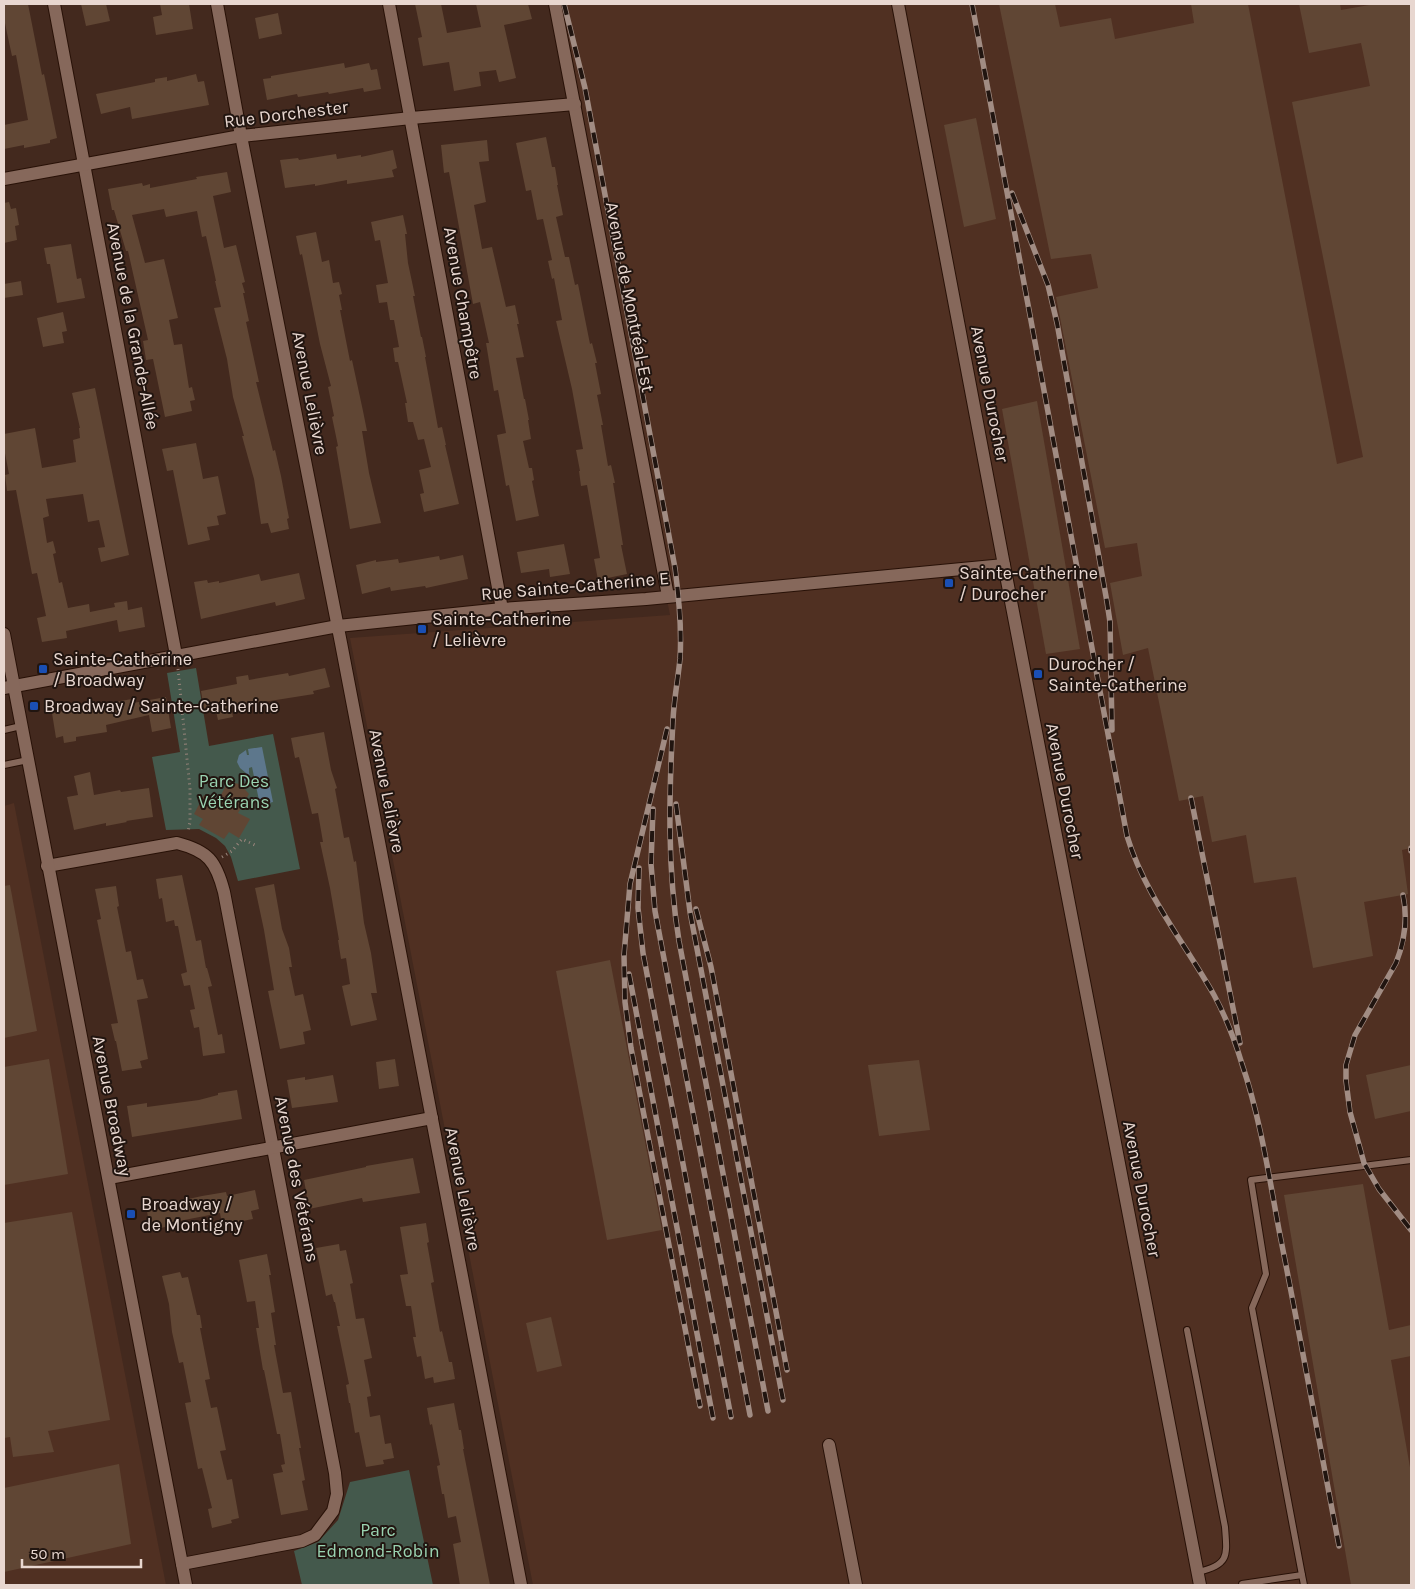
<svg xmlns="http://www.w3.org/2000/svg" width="1415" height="1589" font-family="Karla,sans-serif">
<rect width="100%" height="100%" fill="#43291e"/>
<g fill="#503022">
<polygon points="550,4 1411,4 1411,1585 533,1585 350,638 670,615"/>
<polygon points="14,803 166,1585 4,1585 4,806"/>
</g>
<g fill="#44594c">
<polygon points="196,668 209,746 273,734 300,869 238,881 231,857 225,846 216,838 199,829 166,830 152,757 180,752 167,673"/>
<polygon points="409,1470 433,1585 302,1585 294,1551 318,1542 338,1520 350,1482"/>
</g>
<polygon fill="#5d778c" points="262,747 273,802 260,805 252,767 249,768 249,773 252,782 243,780 246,773 240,768 237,762 239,755 246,750 247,755 249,755 248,749"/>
<g fill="#604634">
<polygon points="4,4 28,4 42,75 44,74 57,138 50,140 50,143 24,148 24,145 4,149 4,125 28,120 16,55 12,56 7,33 4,18"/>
<polygon points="81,4 106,4 110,21 86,26"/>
<polygon points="160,4 189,4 193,29 156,35 153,17 162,15"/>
<polygon points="415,4 441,4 447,33 481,27 476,4 528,4 532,19 504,25 516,78 499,82 496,70 479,72 481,86 454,91 449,62 423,66 418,38 422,37"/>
<polygon points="999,4 1055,4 1060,27 1111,18 1115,39 1194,23 1191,4 1248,4 1337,464 1363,457 1292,102 1370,86 1361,43 1309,53 1299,4 1340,4 1341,10 1375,4 1411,4 1411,848 1402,850 1408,894 1364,902 1373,956 1313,968 1296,877 1254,883 1246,835 1212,842 1203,796 1179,801 1148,648 1123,655 1110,583 1142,576 1137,543 1105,548 1056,297 1098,288 1091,254 1051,259"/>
<polygon points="278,13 282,34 259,39 255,18"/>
<polygon points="344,63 345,68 369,63 371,70 377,69 381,89 364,92 363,88 329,94 328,92 298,97 297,94 267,100 263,79 271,78 271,76"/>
<polygon points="196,74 198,82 204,81 209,105 132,119 130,107 101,114 96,94 155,82 155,79 167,77 167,81"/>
<polygon points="976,118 996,219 964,227 944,125"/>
<polygon points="546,137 552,167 555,167 558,185 557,185 563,215 556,217 565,257 569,257 575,285 578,284 590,344 592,343 597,363 595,363 601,394 597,395 603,425 601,425 608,466 611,465 615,483 613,483 623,545 621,545 627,574 598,580 594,559 600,558 587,485 581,486 579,471 580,471 576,450 583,449 572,389 556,321 562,320 554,278 552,279 548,261 552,260 543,219 537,220 531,190 526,191 516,143"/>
<polygon points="487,140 489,161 479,162 486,202 474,205 482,249 492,247 506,307 515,305 519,324 517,324 524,357 516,358 524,399 525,399 529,420 528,420 531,439 523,441 529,468 532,468 534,480 532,481 539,516 516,521 509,485 506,486 497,435 506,433 498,390 494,391 486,343 489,343 480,302 473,304 449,172 444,173 441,145"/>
<polygon points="393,150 397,168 392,170 394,177 347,184 347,180 315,186 315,184 285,188 280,160 298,158 299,160 336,154 337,159 361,155 361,157"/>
<polygon points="227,172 231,192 213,196 224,248 236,245 245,282 242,283 245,293 243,293 249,321 246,322 259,382 256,382 273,451 275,450 281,476 289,518 287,519 289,529 271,533 268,523 261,524 254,479 242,436 244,436 233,397 227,359 214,308 221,307 215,281 216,281 206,236 202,237 197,211 166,217 164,209 132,215 145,263 164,259 178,318 169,320 174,345 182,344 189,388 192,387 195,400 190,401 192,411 165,417 153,359 146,360 143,341 148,340 128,251 126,251 114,210 112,210 108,189 142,183 143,186 150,184 150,188 197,179 196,177"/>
<polygon points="9,202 11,209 16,208 19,225 15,226 17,240 4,243 4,203"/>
<polygon points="403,215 407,234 405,234 408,263 415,296 413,296 421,337 422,337 426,357 425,357 438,428 442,427 446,445 445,445 459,504 424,512 420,494 424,493 419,470 431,467 424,439 418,440 413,422 408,422 405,403 407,403 398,362 395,362 393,348 399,347 394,320 390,320 387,302 379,303 376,285 388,283 380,240 375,241 371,222"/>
<polygon points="316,232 322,262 329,260 333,283 339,282 342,294 339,295 342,310 340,310 350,361 352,360 363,411 367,431 362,431 369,473 381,523 350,529 336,447 338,446 332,417 334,416 328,387 331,386 320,344 302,254 300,255 296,236"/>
<polygon points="71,244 77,279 81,278 85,298 57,303 50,264 47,264 44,248"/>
<polygon points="21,281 23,295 4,298 4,284"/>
<polygon points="63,312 67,331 62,332 64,343 43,347 37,318"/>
<polygon points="95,388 129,555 101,562 98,548 105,547 99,520 88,522 83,494 46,499 49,516 43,518 47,543 53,541 56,553 53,554 59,583 62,582 68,608 89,604 90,612 115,607 114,603 127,601 128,610 142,607 145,627 119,632 117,620 66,631 67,638 42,642 37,618 46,616 37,573 32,574 16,490 7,491 5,475 9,474 4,448 4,434 35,428 42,468 76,462 73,440 80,438 79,428 80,428 72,393"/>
<polygon points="1037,401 1080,649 1046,654 1002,409"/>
<polygon points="196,443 203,479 218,476 226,514 217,516 219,525 207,527 210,540 188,545 173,470 167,471 162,449"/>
<polygon points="564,544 570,574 550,577 549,569 521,573 517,552"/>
<polygon points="463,555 468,579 426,588 425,586 391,591 390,587 362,594 356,565 376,560 376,562 398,559 399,563 439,556 440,560"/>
<polygon points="299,573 305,599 276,606 275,602 201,619 194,582 207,580 208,583 219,581 219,583 259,574 261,581"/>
<polygon points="325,668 330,687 313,691 314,694 231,707 233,717 218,720 215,707 204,709 201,691 237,684 236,677 248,675 249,680 288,673 289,676"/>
<polygon points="166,697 171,728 152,732 149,715 106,725 107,732 76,737 76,741 64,743 63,736 56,738 52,713 132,699 133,703"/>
<polygon points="324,732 331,770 337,788 335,789 344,838 349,837 354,862 356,861 364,923 371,953 377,993 371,993 377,1020 351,1026 342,986 350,984 346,958 341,959 338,940 339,940 330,888 320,842 323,842 318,813 312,814 299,757 295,758 291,738"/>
<polygon points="90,772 94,795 120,790 121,792 149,788 153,817 126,821 127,822 106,826 106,823 74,830 67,797 78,795 74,776"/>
<polygon points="228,782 240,784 249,794 238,813 250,819 239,838 229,832 224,839 199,825 203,819 194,814 204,795 217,802"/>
<polygon points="182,875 196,941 201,940 206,968 207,968 212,986 208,987 218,1035 222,1034 225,1053 203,1056 199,1027 194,1028 190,1010 195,1009 190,985 184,986 181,974 187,972 178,926 175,926 174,920 166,922 162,898 159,899 156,879"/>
<polygon points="274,884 282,929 289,948 292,967 289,967 295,996 303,994 311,1030 303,1032 305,1044 280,1049 268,991 274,990 264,930 255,888"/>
<polygon points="10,885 37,1031 4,1038 4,886"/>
<polygon points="116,886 119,906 117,907 126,952 131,951 137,980 143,979 148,998 137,1000 148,1059 140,1061 142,1068 122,1071 116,1041 115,1041 111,1024 118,1023 97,920 101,919 95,889"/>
<polygon points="610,960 662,1230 607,1240 556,971"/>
<polygon points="49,1059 68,1174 4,1185 4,1067"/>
<polygon points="395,1059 399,1086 379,1089 376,1062"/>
<polygon points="919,1060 930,1130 879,1136 868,1065"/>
<polygon points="1411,1065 1411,1111 1375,1119 1366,1075"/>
<polygon points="333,1075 338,1102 292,1108 287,1080 305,1077 305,1080"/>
<polygon points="237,1090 242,1119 132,1137 127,1106 147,1103 147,1107 199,1100 218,1095 218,1093"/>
<polygon points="413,1158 420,1193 363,1202 362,1198 309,1209 304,1180 366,1167 366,1166"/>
<polygon points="1363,1184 1389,1330 1411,1325 1411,1356 1391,1360 1411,1473 1411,1585 1351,1585 1284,1195"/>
<polygon points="255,1190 259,1209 251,1211 253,1219 222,1225 220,1213 169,1223 170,1226 150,1230 147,1211 175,1206 175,1202 202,1196 226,1192 227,1196"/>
<polygon points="72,1212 110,1420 48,1431 54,1452 13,1457 10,1437 4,1438 4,1223"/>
<polygon points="426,1223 429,1242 427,1243 434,1282 431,1283 440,1332 442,1331 449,1362 452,1362 455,1379 434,1383 433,1377 425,1379 421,1356 417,1357 413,1337 416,1337 411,1306 406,1306 400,1275 408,1274 400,1227"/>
<polygon points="339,1244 340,1251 346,1250 353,1283 350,1284 356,1319 364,1318 372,1358 364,1360 371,1396 367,1397 370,1417 380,1415 385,1444 391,1443 394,1458 383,1460 384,1464 366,1467 359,1432 355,1433 350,1403 349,1403 346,1385 349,1384 337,1326 340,1326 335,1302 334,1302 332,1294 326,1296 316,1248"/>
<polygon points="267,1254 271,1275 269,1275 275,1312 271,1313 276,1345 274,1345 283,1393 291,1392 301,1448 299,1448 305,1480 302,1481 308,1510 281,1515 273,1474 283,1472 281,1465 285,1464 280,1434 277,1434 264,1370 263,1370 256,1328 259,1328 255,1301 247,1302 239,1260"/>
<polygon points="180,1272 182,1278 188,1277 197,1315 200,1315 202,1328 200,1328 210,1379 205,1380 211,1408 217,1407 226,1450 220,1451 227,1480 232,1479 239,1518 231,1520 232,1523 212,1528 208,1509 212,1508 202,1468 198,1469 185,1403 191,1402 183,1362 179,1363 172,1332 169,1304 162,1276"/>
<polygon points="551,1317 562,1366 537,1372 526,1323"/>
<polygon points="454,1403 459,1430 461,1430 464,1449 463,1449 490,1585 460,1585 453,1544 461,1542 456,1516 448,1518 444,1494 442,1494 437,1466 440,1465 432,1424 430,1425 427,1408"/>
<polygon points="119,1464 131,1544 4,1572 4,1488"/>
</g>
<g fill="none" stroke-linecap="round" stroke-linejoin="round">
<g stroke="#281107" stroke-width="8">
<g id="lane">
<polyline points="4,730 21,726"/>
<polyline points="4,765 28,760"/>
<path d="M1187 1330 1225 1527C1227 1555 1230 1565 1198 1572"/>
<polyline points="1302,1575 1304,1585"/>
<polyline points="1242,1585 1242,1584 1302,1575 1252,1308 1266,1274 1251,1180 1411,1160"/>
</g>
</g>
<g stroke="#281107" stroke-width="14">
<g id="street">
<polyline points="54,4 176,655"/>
<polyline points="217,4 241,136 341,643 521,1585"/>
<polyline points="389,4 502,609"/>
<polyline points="555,4 668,596"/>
<polyline points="898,4 1004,565 1200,1585"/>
<polyline points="4,179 241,136 411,118 575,104"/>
<polyline points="4,688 338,626 502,609 646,599 1004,565"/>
<path d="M47 866 177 843C208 851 216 861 224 892L335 1473 337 1494 333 1511 315 1535 302 1541 182 1564"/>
<polyline points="109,1178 432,1118"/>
<polyline points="829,1445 856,1585"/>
</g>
</g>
<g stroke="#281107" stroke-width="14">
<polyline id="secondary" points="4,634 186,1585"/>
</g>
<g stroke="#9a857c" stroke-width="3" stroke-dasharray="1 4" stroke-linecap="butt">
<polyline points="178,669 190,789 190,822 188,832"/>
<polyline points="222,857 232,851 242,839 257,846"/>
</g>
<use href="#lane" stroke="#86685b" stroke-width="6"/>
<use href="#street" stroke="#86685b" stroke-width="12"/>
<use href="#secondary" stroke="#86685b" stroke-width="12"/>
<g stroke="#a18c83" stroke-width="5.5">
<g id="rail">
<path d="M564 4 585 88 675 568C679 598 682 628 680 659 678 679 674 699 673 720 669 794 667 868 679 941L768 1411"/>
<path d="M972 4 1127 836C1145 895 1184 942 1214 995 1226 1017 1235 1041 1242 1064 1260 1117 1269 1176 1279 1230 1300 1335 1319 1441 1339 1546"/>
<polyline points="1012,193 1048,285 1057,323 1107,602 1110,622 1112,730"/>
<polyline points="667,729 630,884 624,955 625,1002 631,1048 700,1406"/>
<polyline points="1191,798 1240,1043"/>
<polyline points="676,804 690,912 783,1400"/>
<polyline points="653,809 651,864 655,911 750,1415"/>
<polyline points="1411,848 1411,851"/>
<polyline points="639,868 638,908 643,953 731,1417"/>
<path d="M1403 895C1408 919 1405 940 1396 963L1355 1035 1346 1065V1081L1350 1112 1364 1163 1379 1189 1411 1230"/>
<polyline points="696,909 711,967 787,1370"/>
<polyline points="629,974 713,1418"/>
</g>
</g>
<use href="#rail" stroke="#211510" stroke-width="4" stroke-dasharray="11" stroke-linecap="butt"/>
</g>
<g fill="#1a4fb4" stroke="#211510" stroke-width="2">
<rect x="944" y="578" width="10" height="10" rx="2.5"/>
<rect x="417" y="624" width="10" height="10" rx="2.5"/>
<rect x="38" y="664" width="10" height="10" rx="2.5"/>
<rect x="1033" y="669" width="10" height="10" rx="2.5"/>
<rect x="29" y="701" width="10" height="10" rx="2.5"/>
<rect x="126" y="1209" width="10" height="10" rx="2.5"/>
</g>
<g text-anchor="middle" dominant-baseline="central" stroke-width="4" stroke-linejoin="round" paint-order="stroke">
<g font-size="18" fill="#e8d7d0" stroke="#211510">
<text transform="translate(286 114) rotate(-7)">Rue Dorchester</text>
<text transform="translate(630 297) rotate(79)">Avenue de Montréal-Est</text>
<text transform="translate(463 303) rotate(80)">Avenue Champêtre</text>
<text transform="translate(133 326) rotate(79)">Avenue de la Grande-Allée</text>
<text transform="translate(310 393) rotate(79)">Avenue Lelièvre</text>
<text transform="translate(990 394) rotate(79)">Avenue Durocher</text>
<text transform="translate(575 586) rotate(-5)">Rue Sainte-Catherine E</text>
<text transform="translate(387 791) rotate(79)">Avenue Lelièvre</text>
<text transform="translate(1065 791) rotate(79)">Avenue Durocher</text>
<text transform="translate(112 1106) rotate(79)">Avenue Broadway</text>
<text transform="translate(297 1179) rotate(79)">Avenue des Vétérans</text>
<text transform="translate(463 1189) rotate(79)">Avenue Lelièvre</text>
<text transform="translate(1142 1189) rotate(79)">Avenue Durocher</text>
</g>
<g font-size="18" fill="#e8d7d0" stroke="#211510" text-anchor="start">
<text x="959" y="573">Sainte-Catherine<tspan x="959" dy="21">/ Durocher</tspan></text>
<text x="432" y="619">Sainte-Catherine<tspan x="432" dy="21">/ Lelièvre</tspan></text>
<text x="53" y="659">Sainte-Catherine<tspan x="53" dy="21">/ Broadway</tspan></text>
<text x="1048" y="664">Durocher /<tspan x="1048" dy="21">Sainte-Catherine</tspan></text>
<text x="44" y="706">Broadway / Sainte-Catherine</text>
<text x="141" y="1204">Broadway /<tspan x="141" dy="21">de Montigny</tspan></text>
</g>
<g font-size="18" fill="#9ad3b1" stroke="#211510">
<text x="234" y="781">Parc Des<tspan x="234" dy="21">Vétérans</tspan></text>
<text x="378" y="1530">Parc<tspan x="378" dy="21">Edmond-Robin</tspan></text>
</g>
</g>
<rect width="1415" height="1589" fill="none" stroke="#e8d7d0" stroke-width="10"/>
<path d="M22 1559v8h119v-8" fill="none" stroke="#e8d7d0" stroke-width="2.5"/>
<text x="30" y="1559" font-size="15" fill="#e8d7d0" stroke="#211510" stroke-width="4" paint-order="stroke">50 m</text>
</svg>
